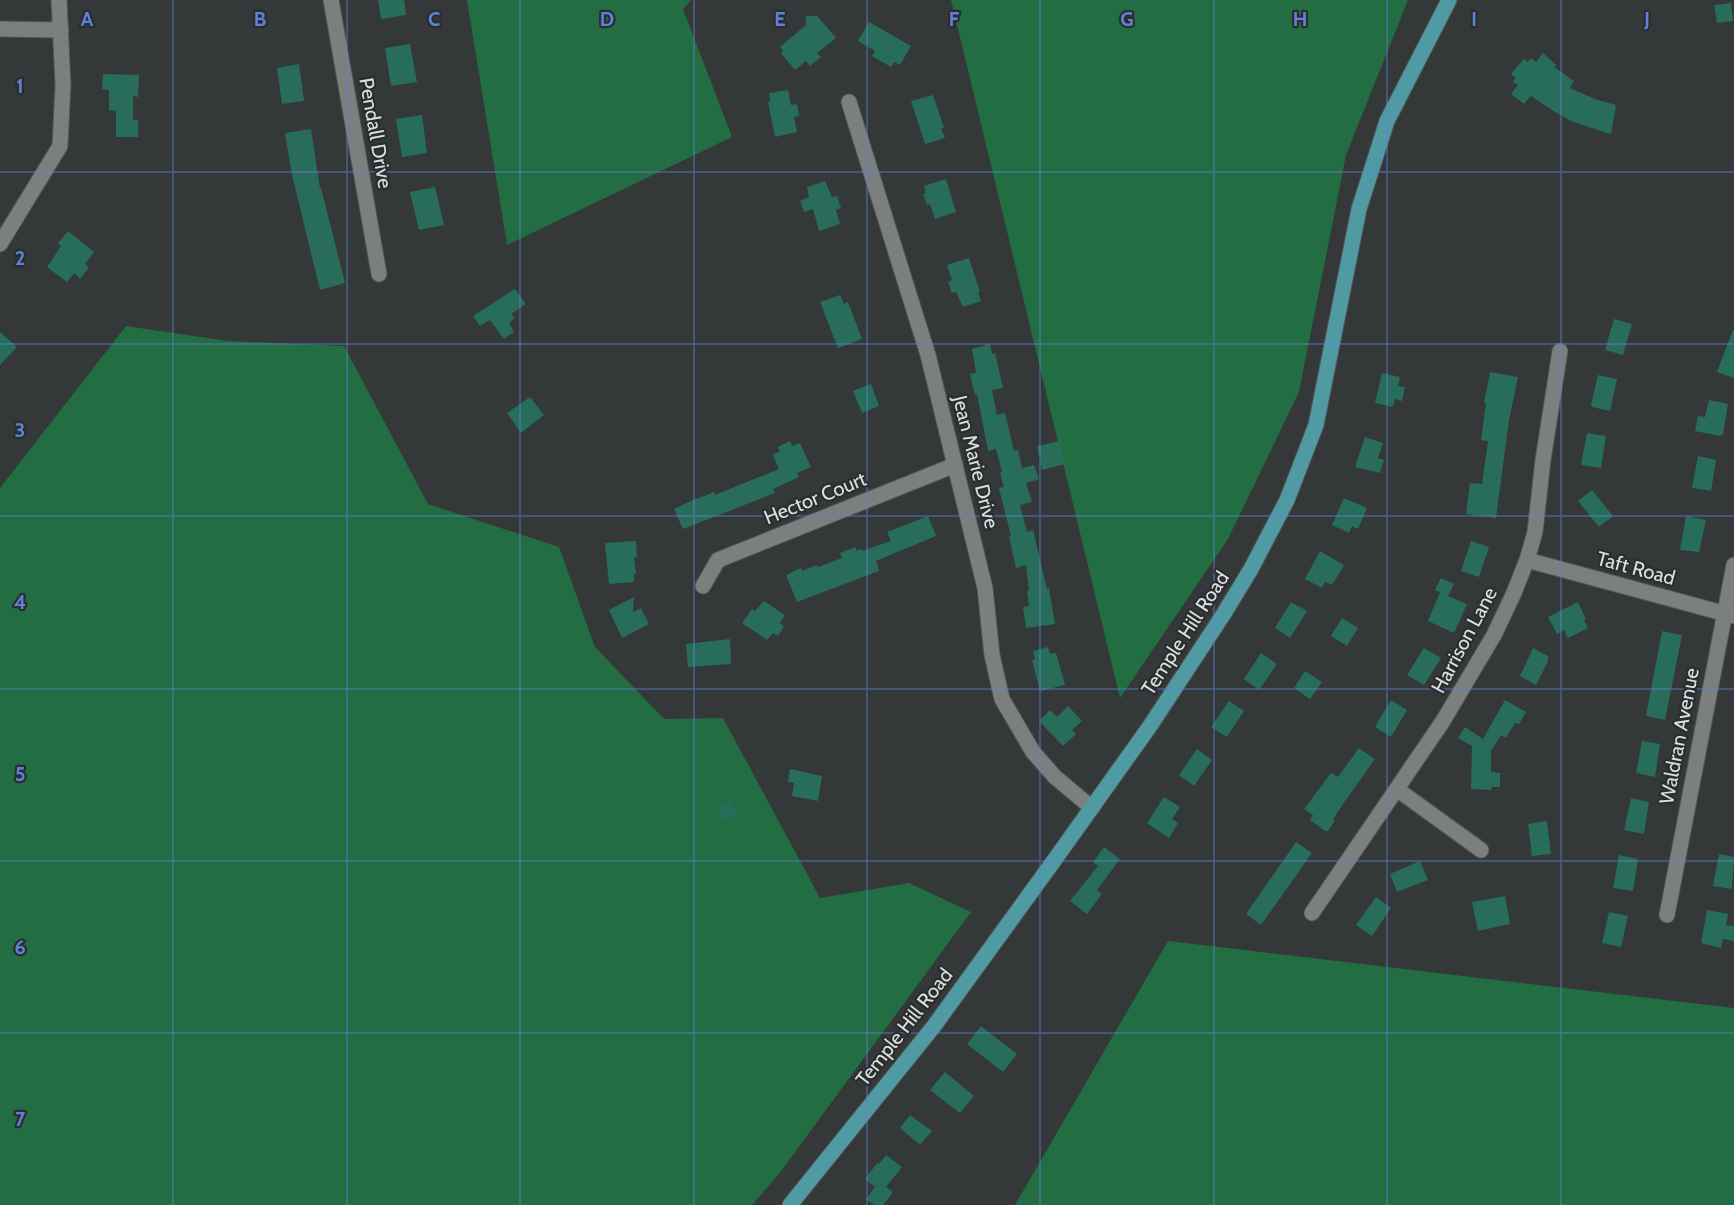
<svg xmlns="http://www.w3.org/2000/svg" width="1734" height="1205" font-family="Cabin,sans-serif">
<rect width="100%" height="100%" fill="#343838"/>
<g fill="#226d42">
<polygon points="467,0 691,0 683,9 732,137 507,245"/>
<polygon points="951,0 1408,0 1346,155 1299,392 1228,539 1120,698"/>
<polygon points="126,326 228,341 344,346 428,504 559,547 595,647 664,719 723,718 820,898 909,883 971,912 779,1174 752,1205 0,1205 0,488"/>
<polygon points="1168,941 1734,1008 1734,1205 1015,1205"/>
</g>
<g fill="#276d5a">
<polygon points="378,0 404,0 406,15 381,19"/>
<polygon points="1731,3 1733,21 1717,23 1714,5"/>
<polygon points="806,16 817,16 836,38 817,53 821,57 810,66 806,61 795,70 781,53 783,51 780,47 806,25"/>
<polygon points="869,22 911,46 900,65 894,62 891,67 872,56 875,51 858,41"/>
<polygon points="410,44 417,82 391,86 385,48"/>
<polygon points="1543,53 1556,65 1554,67 1574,81 1570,88 1595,99 1616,105 1611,134 1573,122 1555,112 1531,96 1524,104 1511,94 1518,85 1513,82 1516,78 1511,74 1524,59 1528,62 1531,58 1536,62"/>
<polygon points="299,64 304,101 282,104 277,68"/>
<polygon points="103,74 139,75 138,97 133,96 133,120 138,120 138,137 116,137 116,111 109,110 109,90 102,89"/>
<polygon points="788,90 791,105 797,104 799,116 794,117 797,132 775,137 768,102 770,102 769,93"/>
<polygon points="933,95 944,128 941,129 945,138 925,144 911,101"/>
<polygon points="422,115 427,153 402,157 396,119"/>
<polygon points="311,129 320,188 321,188 345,283 320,290 292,175 285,133"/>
<polygon points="946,179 956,212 935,219 930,204 927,205 923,194 926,193 924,186"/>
<polygon points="825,181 832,197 837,196 841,208 836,210 840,224 819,231 813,209 804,212 800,201 809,197 807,187"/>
<polygon points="435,187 444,225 419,230 410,192"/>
<polygon points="68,231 94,252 85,264 89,267 80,279 74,273 67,282 47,267 61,246 58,243"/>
<polygon points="969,258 980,292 978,293 981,301 963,307 956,292 952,293 948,282 952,280 947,265"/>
<polygon points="515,289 526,304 511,314 515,318 509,323 514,332 504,339 490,320 480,326 473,316"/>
<polygon points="840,295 844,304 848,302 862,339 838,348 820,302"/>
<polygon points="1614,319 1632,324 1623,355 1605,350"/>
<polygon points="1733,330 1734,330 1734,378 1717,372"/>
<polygon points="0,332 17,347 0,365"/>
<polygon points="990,344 992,354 995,353 1003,388 992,390 997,415 1005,413 1014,451 1018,450 1022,468 1034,465 1039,479 1026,483 1032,502 1020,505 1027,532 1033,530 1047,589 1049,588 1055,624 1026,628 1023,607 1029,606 1027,591 1029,591 1026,565 1016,568 1009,536 1011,536 999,488 1004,487 1000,473 1002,472 996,449 988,451 977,394 975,395 970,374 976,373 972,349"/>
<polygon points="1490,372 1518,377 1509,420 1496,518 1466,514 1470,483 1482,484 1488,441 1481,440 1486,403 1484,403"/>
<polygon points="1382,373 1400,377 1398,386 1405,387 1402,401 1395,399 1393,407 1375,403"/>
<polygon points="1598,375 1617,379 1610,411 1592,407 1591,405"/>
<polygon points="871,384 879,406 862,413 853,391"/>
<polygon points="530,397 544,415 521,433 507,413"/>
<polygon points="1709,400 1728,404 1723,434 1720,436 1695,431 1698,416 1705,417"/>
<polygon points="1587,433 1606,436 1601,468 1581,465"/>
<polygon points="1365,437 1383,443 1378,458 1384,460 1380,473 1355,467"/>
<polygon points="790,441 792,446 800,443 811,467 797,473 799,477 773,489 775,493 683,529 674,509 697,498 697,499 714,492 715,495 779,469 773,455 780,451 778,447"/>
<polygon points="1060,441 1065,464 1042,470 1037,446"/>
<polygon points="1698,456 1716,460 1711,491 1692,488"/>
<polygon points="1592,490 1613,516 1599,527 1578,501"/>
<polygon points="1344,498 1367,508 1358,529 1352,526 1349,533 1332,525"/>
<polygon points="928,516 936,536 876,561 879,571 797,602 786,575 801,568 802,571 817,565 818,567 842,558 840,553 855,547 857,551 861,549 862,551 891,541 887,532"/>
<polygon points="1686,516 1706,520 1699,552 1680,550"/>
<polygon points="636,541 637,557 634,558 636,574 634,574 634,582 609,584 605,543"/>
<polygon points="1471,541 1489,547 1479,577 1461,571"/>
<polygon points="1320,551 1344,565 1332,585 1325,582 1322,588 1305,579"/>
<polygon points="1441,578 1454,584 1448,596 1467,604 1454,633 1428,621 1440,592 1435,590"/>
<polygon points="634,597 633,612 641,608 649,624 622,638 609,610"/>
<polygon points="764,601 785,615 780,623 784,626 778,636 773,633 767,640 742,623 752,609 755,611"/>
<polygon points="1291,602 1307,611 1290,638 1275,628"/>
<polygon points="1578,602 1586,619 1584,620 1588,628 1568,638 1564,630 1557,634 1548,617"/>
<polygon points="1342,618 1358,628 1347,646 1331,636"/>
<polygon points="1662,631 1682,635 1665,720 1646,716"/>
<polygon points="730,639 731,664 688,667 686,644"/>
<polygon points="1048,647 1050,654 1056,653 1065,685 1040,691 1032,660 1035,659 1033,651"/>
<polygon points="1424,648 1441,658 1424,685 1407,675"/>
<polygon points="1533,648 1548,656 1548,661 1536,685 1520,676"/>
<polygon points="1261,653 1277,664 1259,690 1244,679"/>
<polygon points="1305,671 1322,682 1310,699 1294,688"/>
<polygon points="1391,700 1407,710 1391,737 1375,727"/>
<polygon points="1505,700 1526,712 1519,724 1515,723 1506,738 1501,735 1491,751 1491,772 1500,773 1500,787 1492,787 1491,790 1471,789 1472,746 1458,738 1465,727 1483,739"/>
<polygon points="1229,701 1244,711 1227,737 1211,727"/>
<polygon points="1068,706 1082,721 1072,730 1076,734 1063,746 1039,721 1050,710 1057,717"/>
<polygon points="1642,741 1660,744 1655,777 1636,773"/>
<polygon points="1359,748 1375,759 1343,804 1333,819 1335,820 1328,831 1325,831 1310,820 1313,815 1304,809 1331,773 1338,777"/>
<polygon points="1197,749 1212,760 1194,786 1179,775"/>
<polygon points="790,769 822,776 818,801 792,796 794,783 788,782"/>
<polygon points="1164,797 1180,807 1172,819 1178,823 1169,838 1147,823"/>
<polygon points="1631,798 1649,802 1644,834 1624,830"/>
<polygon points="731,800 738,814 725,821 718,807"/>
<polygon points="1547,821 1551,854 1532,856 1528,824"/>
<polygon points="1296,842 1312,853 1261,925 1246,914"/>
<polygon points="1104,847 1120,859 1097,890 1102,894 1087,914 1070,901 1098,866 1093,862"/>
<polygon points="1719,854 1734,857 1732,889 1713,886"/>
<polygon points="1619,855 1638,859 1633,891 1613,888"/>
<polygon points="1420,861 1428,880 1397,892 1390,874"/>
<polygon points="1505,896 1510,924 1478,931 1472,902"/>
<polygon points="1376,897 1391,908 1372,936 1356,925"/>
<polygon points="1707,910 1728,914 1726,925 1734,926 1734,941 1723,939 1721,948 1701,943"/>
<polygon points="1609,912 1628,916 1621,947 1602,943"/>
<polygon points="981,1026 1017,1054 1003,1072 967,1044"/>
<polygon points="945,1072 974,1096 960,1113 930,1090"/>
<polygon points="910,1115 932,1131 920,1145 900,1128"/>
<polygon points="886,1155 902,1167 886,1187 893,1192 883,1205 874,1205 866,1199 875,1187 865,1179 878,1162 879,1164"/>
</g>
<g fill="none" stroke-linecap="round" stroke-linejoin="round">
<g stroke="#515555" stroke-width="17">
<g id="minor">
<polyline points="331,0 379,274"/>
<polyline points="0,29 61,30"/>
<polyline points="849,102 928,355 985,588 992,655 1002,699 1033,752 1055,777 1092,808"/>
<polyline points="0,244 60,146 63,85 59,0"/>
<polyline points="1527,560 1734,616"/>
<polyline points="703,586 718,560 955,465"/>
<polyline points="1398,790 1481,850"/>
<polyline points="1312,913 1443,721 1494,635 1513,595 1527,560 1535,532 1543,460 1560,351"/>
<polyline points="1667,915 1734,565"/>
</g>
</g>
<g stroke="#515555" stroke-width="17">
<polyline id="major" points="790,1205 934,1026 1053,862 1150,726 1223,615 1251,569 1287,500 1316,425 1359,209 1387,121 1449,0"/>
</g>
<use href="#minor" stroke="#7b807f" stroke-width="15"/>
<use href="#major" stroke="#509aa4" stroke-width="15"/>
</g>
<path fill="none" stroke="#6081db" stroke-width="1.5" stroke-opacity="0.55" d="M173 0V1205M347 0V1205M520 0V1205M694 0V1205M867 0V1205M1040 0V1205M1214 0V1205M1387 0V1205M1561 0V1205M0 172H1734M0 344H1734M0 516H1734M0 689H1734M0 861H1734M0 1033H1734"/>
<g text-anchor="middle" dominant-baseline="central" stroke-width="4.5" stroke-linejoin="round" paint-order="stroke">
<g font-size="20" fill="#dde0e0" stroke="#2a2e2e">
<text transform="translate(376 133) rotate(80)">Pendall Drive</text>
<text transform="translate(976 462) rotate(76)">Jean Marie Drive</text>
<text transform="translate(815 498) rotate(-22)">Hector Court</text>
<text transform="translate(1636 568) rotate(15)">Taft Road</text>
<text transform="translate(1185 633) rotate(-57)">Temple Hill Road</text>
<text transform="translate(1464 640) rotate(-62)">Harrison Lane</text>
<text transform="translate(1679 736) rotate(-79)">Waldran Avenue</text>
<text transform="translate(904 1027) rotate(-52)">Temple Hill Road</text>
</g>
</g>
<g font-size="20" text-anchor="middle" font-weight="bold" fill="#6081db" stroke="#2a2e2e" stroke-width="4.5" stroke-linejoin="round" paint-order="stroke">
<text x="87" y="26">A</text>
<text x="260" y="26">B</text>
<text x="434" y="26">C</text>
<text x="607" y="26">D</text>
<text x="780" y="26">E</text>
<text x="954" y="26">F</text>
<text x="1127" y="26">G</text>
<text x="1300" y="26">H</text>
<text x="1474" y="26">I</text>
<text x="1647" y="26">J</text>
<text x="20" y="93">1</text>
<text x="20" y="265">2</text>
<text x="20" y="437">3</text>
<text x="20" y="609">4</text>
<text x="20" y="781">5</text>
<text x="20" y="954">6</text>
<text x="20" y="1126">7</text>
</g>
</svg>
